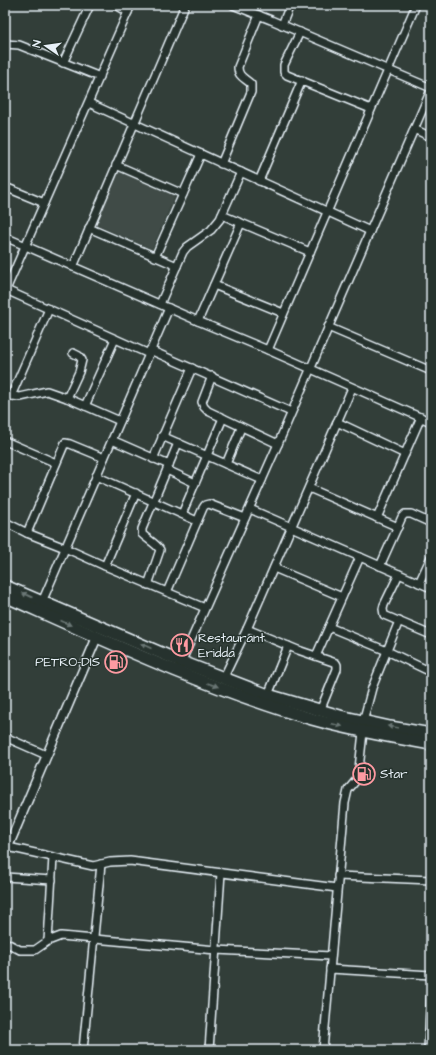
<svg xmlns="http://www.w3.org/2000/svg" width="436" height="1055" font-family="'Architects Daughter',sans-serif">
<rect width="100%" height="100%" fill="#323e39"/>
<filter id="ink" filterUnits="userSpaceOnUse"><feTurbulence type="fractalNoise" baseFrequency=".025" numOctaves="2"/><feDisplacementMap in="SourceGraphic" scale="8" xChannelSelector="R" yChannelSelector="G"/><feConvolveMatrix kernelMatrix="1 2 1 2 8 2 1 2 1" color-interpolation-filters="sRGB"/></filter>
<g filter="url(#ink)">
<polygon fill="#3f4b46" points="115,168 176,194 152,249 92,223"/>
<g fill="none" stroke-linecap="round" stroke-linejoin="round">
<g stroke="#e8f1f8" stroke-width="10">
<g id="minor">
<polyline points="116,5 128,12"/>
<polyline points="233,5 271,20 431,88"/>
<polyline points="282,25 290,5"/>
<polyline points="300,32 284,65 284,72 287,75 371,109"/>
<polyline points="5,44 19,45 100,77"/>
<polyline points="63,63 90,5"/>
<polyline points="89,103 370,231"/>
<polyline points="414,129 431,137"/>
<path d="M221 164 251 92V84C245 78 238 77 238 67L259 15"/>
<polyline points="116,165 183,194"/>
<polyline points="259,181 302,80"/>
<polyline points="5,187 44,203"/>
<polyline points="222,215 310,252"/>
<polyline points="89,228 177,266"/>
<polyline points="5,237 198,321 268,350 431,422"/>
<polyline points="155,257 201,154"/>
<polyline points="73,267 185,5"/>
<polyline points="214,285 283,313"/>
<polyline points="6,290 149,354"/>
<polyline points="5,292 131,5"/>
<polyline points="160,304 183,252 187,247 211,230 220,219 241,172"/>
<polyline points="198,321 241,223"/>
<polyline points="328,327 431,371"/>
<polyline points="150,350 291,412"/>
<polyline points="268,350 416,5"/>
<polyline points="212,376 202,402 204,407 208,411 278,444"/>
<polyline points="5,395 20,397 47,391 67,398 120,421"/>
<polyline points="11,396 49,309"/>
<polyline points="67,398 79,372 82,360 79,356 73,353"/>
<polyline points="85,406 115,339"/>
<polyline points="337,422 405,454"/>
<polyline points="162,436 262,480"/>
<polyline points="112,440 169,465"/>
<polyline points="5,441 56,463"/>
<polyline points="153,459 192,368"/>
<polyline points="226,464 241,428"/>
<polyline points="167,470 195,483"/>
<polyline points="96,476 197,521"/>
<polyline points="309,488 398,527"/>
<polyline points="250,509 431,588"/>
<polyline points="182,514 223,418"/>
<polyline points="377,518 421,417"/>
<polyline points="5,522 27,533 65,443 70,444 104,458"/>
<polyline points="27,533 65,548 105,566 205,608"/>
<polyline points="105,566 136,493"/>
<polyline points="380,566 402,517 405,514 411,514 431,523"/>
<polyline points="274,568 342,597"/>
<polyline points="399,574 384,605 383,609 384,615 431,635"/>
<polyline points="419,583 431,557"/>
<path d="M148 585 160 550C156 543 148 540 142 534V529L178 443"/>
<polyline points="167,592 203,508 205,505 209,504 245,518"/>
<polyline points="42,602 169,308"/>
<polyline points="329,627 387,651 431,672"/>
<polyline points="247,629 298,650 336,663 337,665 337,669 320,711"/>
<polyline points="316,656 360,557"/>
<polyline points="180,665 278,444 431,90"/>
<polyline points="223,679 247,629 352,388"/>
<polyline points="268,695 288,646"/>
<polyline points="363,722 372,688 399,621"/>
<polyline points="5,737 46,755"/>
<polyline points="8,847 93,866 110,862 130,861 337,888"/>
<polyline points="338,876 431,880"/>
<polyline points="5,877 52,880"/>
<polyline points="48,941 53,857"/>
<polyline points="5,942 20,950 35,950 48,941 61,936 216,950 331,956"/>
<polyline points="330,969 431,975"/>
<polyline points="83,1050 101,864"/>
<polyline points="209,1050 221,873"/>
<polyline points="323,1050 345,803 348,790 358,778 363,732"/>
<polyline points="428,1050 431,989"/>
</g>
</g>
<g stroke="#e8f1f8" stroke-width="11">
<polyline id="tertiary" points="5,854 97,637"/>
</g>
<g stroke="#e8f1f8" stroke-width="14">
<g id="trunk">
<polyline points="5,586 182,662 268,695 340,716 390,727 431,734"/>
<path d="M5 596C106 641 206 688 312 719 351 730 391 737 431 744"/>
</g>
</g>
<use href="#minor" stroke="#26332d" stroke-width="7"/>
<use href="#tertiary" stroke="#26332d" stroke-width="8"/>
<use href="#trunk" stroke="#26332d" stroke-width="11"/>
</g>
<defs><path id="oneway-solid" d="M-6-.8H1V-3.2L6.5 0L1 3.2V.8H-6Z"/></defs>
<g fill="#6a7674">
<use href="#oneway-solid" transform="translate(27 595) rotate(-156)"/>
<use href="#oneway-solid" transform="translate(66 623) rotate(24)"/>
<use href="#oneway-solid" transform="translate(146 646) rotate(-156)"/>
<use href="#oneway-solid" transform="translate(213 685) rotate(20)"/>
<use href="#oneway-solid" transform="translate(337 725) rotate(14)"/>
<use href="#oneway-solid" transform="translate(393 727) rotate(-170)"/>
</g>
</g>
<defs>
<g id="restaurant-ring" transform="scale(1.15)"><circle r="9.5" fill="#26332d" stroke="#ff9aa2" stroke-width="1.5"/><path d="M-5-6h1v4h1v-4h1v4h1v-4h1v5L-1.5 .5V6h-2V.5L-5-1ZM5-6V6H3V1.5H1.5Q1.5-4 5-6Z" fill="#ff9aa2"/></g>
<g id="fuel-ring" transform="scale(1.15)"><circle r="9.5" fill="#26332d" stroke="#ff9aa2" stroke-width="1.5"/><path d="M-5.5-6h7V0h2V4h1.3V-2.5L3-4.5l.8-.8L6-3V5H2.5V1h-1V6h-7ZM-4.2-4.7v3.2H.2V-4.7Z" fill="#ff9aa2"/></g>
</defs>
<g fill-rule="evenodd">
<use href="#restaurant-ring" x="182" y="645"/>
<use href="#fuel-ring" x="116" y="662"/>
<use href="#fuel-ring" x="364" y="774"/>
</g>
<g text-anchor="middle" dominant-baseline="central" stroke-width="3" stroke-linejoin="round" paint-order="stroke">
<g font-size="13" fill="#e8f1f8" stroke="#26332d" text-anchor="start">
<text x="198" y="638">Restaurant<tspan x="198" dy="15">Eridda</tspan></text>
<text x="100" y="662" text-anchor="end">PETRO-DIS</text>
<text x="380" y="774">Star</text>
</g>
</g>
<rect width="436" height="1055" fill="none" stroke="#26332d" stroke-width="20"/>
<rect x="10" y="10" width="416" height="1035" fill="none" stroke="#e8f1f8" stroke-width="1.5" filter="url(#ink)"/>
<g transform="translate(46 46) rotate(283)" stroke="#26332d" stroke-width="3" paint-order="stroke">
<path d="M0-3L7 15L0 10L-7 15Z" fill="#e8f1f8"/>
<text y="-6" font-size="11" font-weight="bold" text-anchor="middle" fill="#e8f1f8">N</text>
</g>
</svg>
